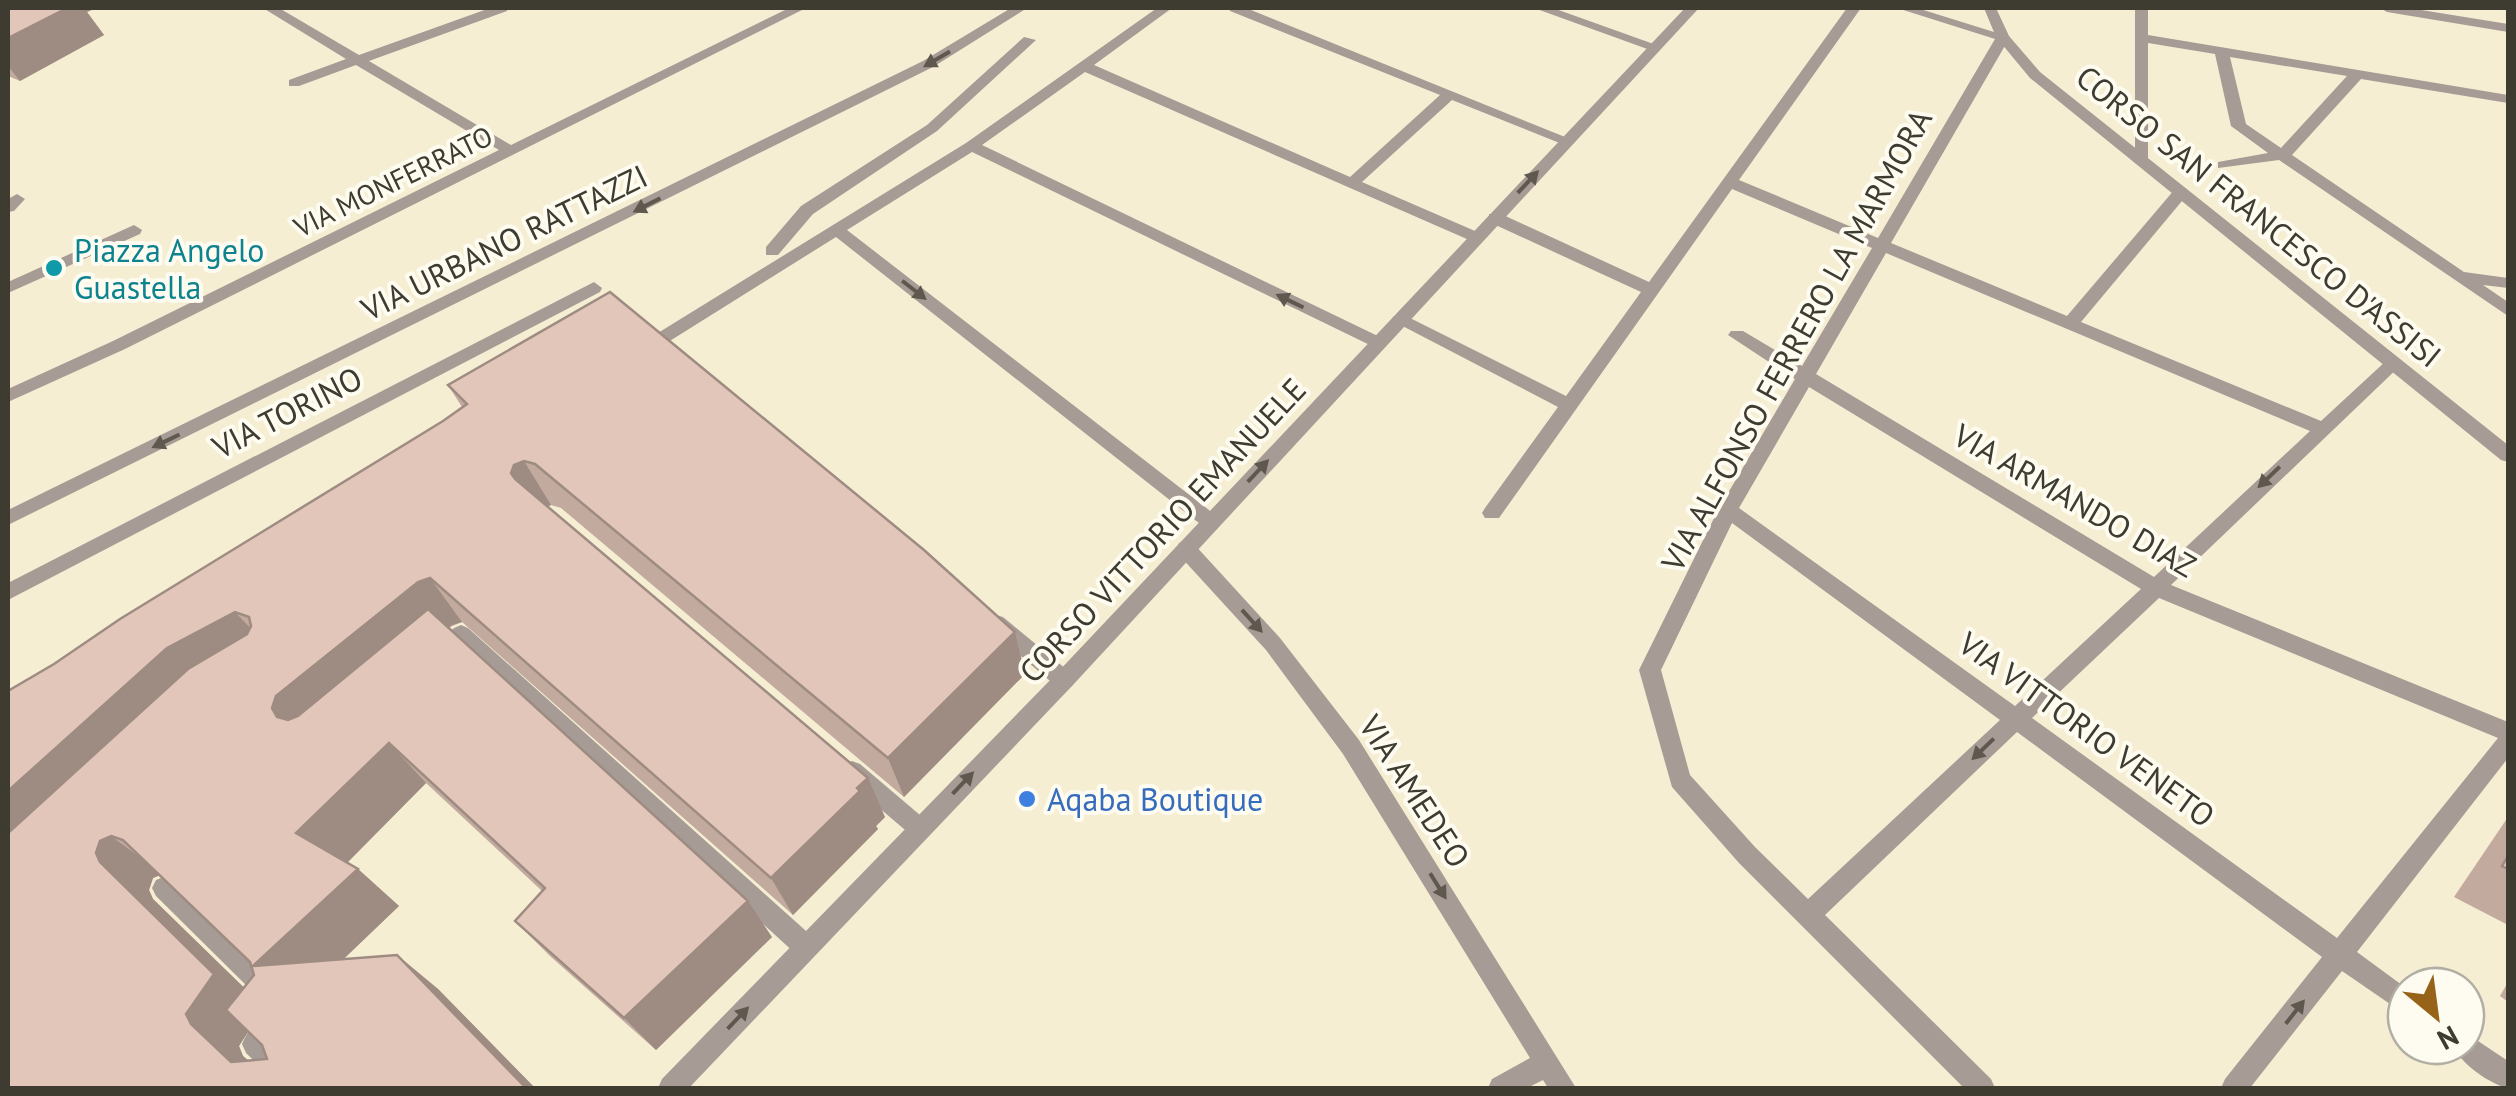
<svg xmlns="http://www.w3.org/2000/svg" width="2516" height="1096" font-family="'PT Sans',sans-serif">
<rect width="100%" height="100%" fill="#f6eed3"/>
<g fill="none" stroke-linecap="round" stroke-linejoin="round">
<polygon fill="#a79b95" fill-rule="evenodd" points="1024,37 1036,40 937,131 813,214 778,255 766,255 766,247 801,206 927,125"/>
<g fill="#a79b95" fill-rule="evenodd">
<polygon points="263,8 279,8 359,55 490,8 508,8 507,11 369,61 511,145 789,8 806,8 125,349 8,402 8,389 113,341 499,150 356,65 299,86 289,86 289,80 346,59"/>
<polygon points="1011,8 1027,8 933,67 8,525 8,510 923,61"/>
<polygon points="1157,8 1172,8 1094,65 1350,177 1440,95 1230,11 1229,8 1246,8 1575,141 1572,144 1562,144 1452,100 1362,182 1482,234 1484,238 1476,243 1085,72 982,145 1384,339 1387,343 1378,349 972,152 847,230 1218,517 1221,522 1218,527 1204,527 836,237 665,344 653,344 650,340 653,336 966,143"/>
<polygon points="1534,8 1553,8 1662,47 1650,50"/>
<path d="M1847 8H1861L1739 180 1878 238 1995 39 1897 8H1917L2010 37 1891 243 2067 316 2175 189 2181 187 2189 192 2187 195 2081 322 2321 421 2387 360H2399L2402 364 2171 585 2508 722V758L2357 952 2406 988V1015L2342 971 2250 1088H2221L2225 1079 2322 957 2017 732 1825 915 1991 1079 1995 1088H1964L1739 863 1672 787 1639 670 1718 510 1795 379 1728 335 1731 331H1743L1802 366 1872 248 1732 189 1499 518H1485L1482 513 1485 508 1558 407 1391 320 1394 316H1406L1566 396 1641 292 1489 222V214H1501L1649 282ZM1886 253 2310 431 2154 577 1816 374ZM1809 387 2141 589 2015 706 1739 508ZM1732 523 2000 720 1808 899 1755 847 1690 775 1661 670ZM2159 598 2498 738 2337 938 2032 718Z"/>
<path d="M2135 8H2148V35L2508 95V103L2361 79 2292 155 2464 272 2508 278V288L2483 285 2508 302V316L2279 160 2218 168V162L2268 153 2231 126 2215 54 2148 43V160L2140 165 2135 163ZM2230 57 2347 76 2281 148 2246 124Z"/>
<polygon points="2380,8 2409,8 2508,24 2508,32 2387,12"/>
<polygon points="17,194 25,199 14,211 8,212 8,199"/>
<polygon points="134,225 142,230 140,234 8,293 8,282"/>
<polygon points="594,282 602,288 600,292 8,600 8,583"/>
<polygon points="1186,541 1193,543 1280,638 1359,740 1576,1088 1548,1088 1543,1080 1527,1088 1488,1088 1492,1079 1530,1058 1343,754 1266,650 1179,555 1176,549 1179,543"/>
<polygon points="996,615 1003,617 1072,674 1075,680 1072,686 1064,689 1056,686 989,629 986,623 989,617"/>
<path d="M461 625 468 628 815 939 818 947 815 955 806 959 797 955 461 647C451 655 445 663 432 658L429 652 454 628Z"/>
<polygon points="852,761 860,764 927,821 931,828 927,835 919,839 911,835 844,778 841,771 844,764"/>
<polygon points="164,877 172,880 281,984 285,993 281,1002 272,1005 263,1002 156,896 152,888 156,880"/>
<path d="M274 1008 283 1012 287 1021 272 1043 309 1079 313 1088H282L246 1053 242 1044C248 1030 260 1014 274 1008Z"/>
<path d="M2466 1033 2508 1061V1088C2491 1085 2460 1063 2453 1046H2466Z"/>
</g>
<g fill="#a79b95" fill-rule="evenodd">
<polygon points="1685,8 1699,8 1072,686 689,1088 658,1088 662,1079 1056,674"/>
<polygon points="1984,8 1996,8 2009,36 2040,72 2508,445 2508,462 2501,460 2030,78 1996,37"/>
</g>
</g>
<g fill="#c2aa9f" fill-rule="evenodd">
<polygon points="8,8 96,8 87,12 104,35 20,81 8,76"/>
<path d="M448 385 1015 632 1025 674 904 797 561 508 551 505 547 507 885 817 876 826 878 829 793 915 462 622 448 628 772 937 656 1050 550 956 515 921 542 891 426 783 347 863 358 869 399 906 343 959 397 955 438 989 535 1088H8L54 664 443 421 462 407ZM160 875 250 962 254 975 244 988 153 899 149 890 153 878ZM248 1032 262 1045 267 1059 248 1060 243 1056 239 1046Z"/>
<polygon points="2508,817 2508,925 2454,897"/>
<polygon points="2508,982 2508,1002 2500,996"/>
</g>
<g fill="#9e8b82">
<polygon points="51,8 96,8 87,12 104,35 20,81 8,66 8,38"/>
<polygon points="524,461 551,505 542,509 539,518 511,473 514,465"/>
<polygon points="430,578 462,622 452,625 318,737 277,717 272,708 276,696 418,582"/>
<polygon points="235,612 276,655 8,881 8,791 167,648"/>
<polygon points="1015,632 1025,674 904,797 888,758"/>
<polygon points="389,743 426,783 339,871 296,833"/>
<polygon points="868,778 885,817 876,826 878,829 793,915 771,878"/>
<polygon points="111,836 163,874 153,878 149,890 153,899 264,1007 239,1046 243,1056 279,1088 231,1062 191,1024 96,853 100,841"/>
<polygon points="358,869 399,906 301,1000 253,966"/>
<polygon points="748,901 772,937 656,1050 624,1018"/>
<polygon points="397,955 438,989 535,1088 526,1088"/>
</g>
<g fill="#e2c6b9" stroke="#9e8b82" stroke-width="2.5" fill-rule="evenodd">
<polygon points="8,8 67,8 8,38"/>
<path d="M610 292 924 550 1015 632 888 758 535 464 524 461 514 465 511 473 515 479 868 778 857 788 860 791 771 878 430 578 418 582 276 696 272 708 277 717 288 720 298 716 428 609 748 901 624 1018 515 921 545 888 389 743 296 833 358 869 253 966 397 955 526 1088H8V833L188 669 247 634 251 626 249 617 235 612 167 648 8 791V691L54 664 120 619 443 421 467 404 448 385ZM111 836 123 840 250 962 254 975 226 1010 262 1045 267 1059 231 1062 191 1024 186 1014 214 974 100 862 96 853 100 841Z"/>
<polygon points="2508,856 2508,869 2502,866"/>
</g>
<defs><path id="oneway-solid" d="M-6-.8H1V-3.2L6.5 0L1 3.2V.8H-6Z" transform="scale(2.5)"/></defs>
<g fill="#5e584f">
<use href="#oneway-solid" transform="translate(937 59) rotate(150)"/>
<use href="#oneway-solid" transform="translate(1528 182) rotate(-47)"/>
<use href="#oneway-solid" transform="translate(647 205) rotate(153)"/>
<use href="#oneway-solid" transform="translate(914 290) rotate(38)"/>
<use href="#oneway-solid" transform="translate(1290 301) rotate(-154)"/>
<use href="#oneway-solid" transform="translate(166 441) rotate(154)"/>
<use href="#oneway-solid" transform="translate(1258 471) rotate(-47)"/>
<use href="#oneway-solid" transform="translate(2269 477) rotate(136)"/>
<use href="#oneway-solid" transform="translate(1252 621) rotate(48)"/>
<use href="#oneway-solid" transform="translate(1983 749) rotate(136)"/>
<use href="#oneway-solid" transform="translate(963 783) rotate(-46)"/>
<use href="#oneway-solid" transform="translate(1438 886) rotate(58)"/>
<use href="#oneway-solid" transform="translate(2295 1012) rotate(-52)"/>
<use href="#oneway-solid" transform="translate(738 1018) rotate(-46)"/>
</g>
<circle fill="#0f9aa8" stroke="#fefbf0" stroke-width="4" cx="54" cy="268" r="10"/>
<circle fill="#3f7fe0" stroke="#fefbf0" stroke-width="4" cx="1027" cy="799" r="10"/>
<g text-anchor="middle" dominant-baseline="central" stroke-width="8" stroke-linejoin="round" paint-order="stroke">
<g font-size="28" fill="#3e3b31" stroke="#fefbf0">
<text transform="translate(393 181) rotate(-26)">VIA MONFERRATO</text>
</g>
<g font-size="32" fill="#3e3b31" stroke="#fefbf0">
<text transform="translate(2259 216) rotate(39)">CORSO SAN FRANCESCO D'ASSISI</text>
<text transform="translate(504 242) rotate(-26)">VIA URBANO RATTAZZI</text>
<text transform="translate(1796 340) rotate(-61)">VIA ALFONSO FERRERO LA MARMORA</text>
<text transform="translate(287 412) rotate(-27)">VIA TORINO</text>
<text transform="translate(2075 500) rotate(30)">VIA ARMANDO DIAZ</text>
<text transform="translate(1162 530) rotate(-47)">CORSO VITTORIO EMANUELE</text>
<text transform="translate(2087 729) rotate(36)">VIA VITTORIO VENETO</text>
<text transform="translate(1415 791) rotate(57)">VIA AMEDEO</text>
</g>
<g font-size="32" fill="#0d838f" stroke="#fefbf0" text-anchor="start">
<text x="74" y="250">Piazza Angelo<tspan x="74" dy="37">Guastella</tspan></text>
</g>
<g font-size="32" fill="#366cbe" stroke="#fefbf0" text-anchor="start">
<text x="1047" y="799">Aqaba Boutique</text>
</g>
</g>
<rect width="2516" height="1096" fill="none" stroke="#3e3b31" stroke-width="20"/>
<g transform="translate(2436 1016) rotate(151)"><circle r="48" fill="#fefbf0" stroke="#b1aea4" stroke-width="2.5"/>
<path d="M0-8L18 38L0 25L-18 38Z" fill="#976318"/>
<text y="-15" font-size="28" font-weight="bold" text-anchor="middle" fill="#3e3b31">N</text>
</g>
</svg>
